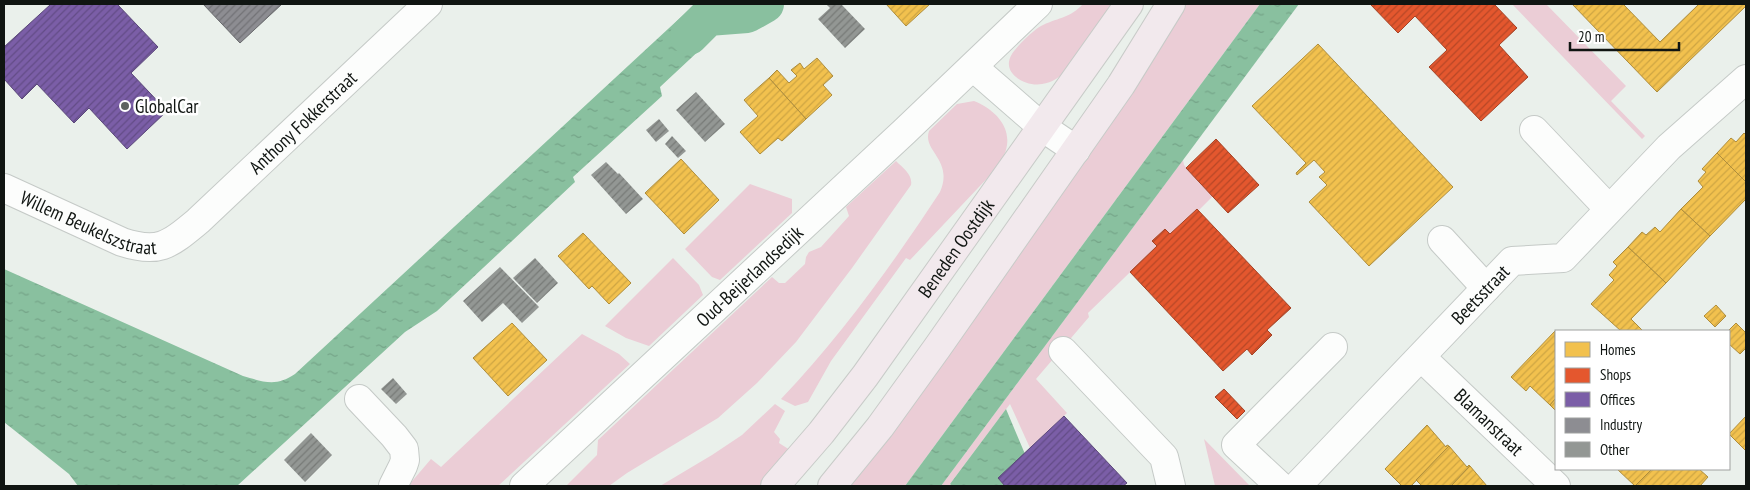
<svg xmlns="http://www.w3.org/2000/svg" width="1750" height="490" font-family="'PT Sans Narrow',sans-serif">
<defs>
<pattern id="water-ripples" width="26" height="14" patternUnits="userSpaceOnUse" patternTransform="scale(1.25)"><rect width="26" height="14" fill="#89c09f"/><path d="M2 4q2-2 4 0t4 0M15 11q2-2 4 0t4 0" fill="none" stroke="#75a488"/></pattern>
<pattern id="homes-hatch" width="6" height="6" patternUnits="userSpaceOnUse" patternTransform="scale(1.25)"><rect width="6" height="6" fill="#f2c14e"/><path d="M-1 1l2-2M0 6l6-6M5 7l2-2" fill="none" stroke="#cea543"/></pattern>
<pattern id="shops-hatch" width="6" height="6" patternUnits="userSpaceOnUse" patternTransform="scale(1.25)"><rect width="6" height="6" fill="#e4572e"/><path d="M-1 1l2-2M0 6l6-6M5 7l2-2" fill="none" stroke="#b74726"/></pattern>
<pattern id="offices-hatch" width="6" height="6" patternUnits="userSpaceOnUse" patternTransform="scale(1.25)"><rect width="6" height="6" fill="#7b5ea7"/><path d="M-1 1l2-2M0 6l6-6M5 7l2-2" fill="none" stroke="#634c87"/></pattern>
<pattern id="industry-hatch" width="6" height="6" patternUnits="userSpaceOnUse" patternTransform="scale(1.25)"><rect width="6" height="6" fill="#8d8d92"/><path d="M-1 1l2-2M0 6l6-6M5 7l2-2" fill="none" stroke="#727276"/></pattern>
<pattern id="building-hatch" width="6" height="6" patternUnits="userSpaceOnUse" patternTransform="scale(1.25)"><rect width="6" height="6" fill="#939794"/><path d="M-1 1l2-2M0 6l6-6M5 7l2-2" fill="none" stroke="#777a77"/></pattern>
</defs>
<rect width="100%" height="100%" fill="#eaf0eb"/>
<g fill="#ebcdd6">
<path d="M1083 4H1115L1069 69C1061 76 1052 83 1042 84 1025 87 1000 73 1012 54 1017 46 1034 29 1043 25 1060 17 1070 18 1083 4Z"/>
<polygon points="1183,4 1260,4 905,486 846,486"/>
<polygon points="1512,4 1546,4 1626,86 1611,101 1645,136 1642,139"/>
<path d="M974 101C992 108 1010 124 1007 145 1006 154 1000 163 995 170L910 260 906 258 831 361 808 402 795 406 781 399C841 336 892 265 940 192 954 160 922 151 929 131L957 104Z"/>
<polygon points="1183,160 1184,165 1213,196 1199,210 1197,209 1170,234 1165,229 1152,241 1157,246 1088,313 1089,317 1036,379 1067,413 1030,448 1010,404 950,484 952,486 941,486"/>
<path d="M896 161C903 168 913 175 911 185L852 268 796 342 757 383 718 418 627 473 609 486H566L597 455 598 440 772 277 779 283H785L805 264 806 257 809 252 821 247 849 216 846 207Z"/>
<polygon points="750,184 792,199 792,213 720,280 712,277 685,249"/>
<polygon points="673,258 699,285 703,295 649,346 626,338 605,326"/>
<polygon points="582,334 619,354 630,364 498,486 408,486 431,459 441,467"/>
<polygon points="775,404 785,411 774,432 780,439 779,443 790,450 781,465 761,486 660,486 712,455 742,435"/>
<polygon points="1204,439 1250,486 1215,486"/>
</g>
<g fill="url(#water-ripples)">
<path d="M695 4H720L734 18 660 87 662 96 573 177 575 182 437 311 405 332 237 486H78L69 474 4 422V269L243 376C264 382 276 387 295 374Z"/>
<polygon points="1260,4 1299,4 941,486 905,486"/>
<polygon points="1006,409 1025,454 998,478 1005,486 952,486 950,484"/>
</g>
<g fill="url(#homes-hatch)" stroke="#ae8d3c">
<polygon points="886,4 930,4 906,26"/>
<polygon points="1572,4 1623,4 1660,42 1699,4 1746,4 1746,6 1657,92"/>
<polygon points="1318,44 1453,187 1369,266 1309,202 1327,185 1319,177 1325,172 1314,160 1297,175 1296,173 1306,163 1252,106"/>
<polygon points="817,58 833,76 823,85 832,95 806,119 769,78 777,70 789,83 797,76 791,70 800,63 804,69"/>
<polygon points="769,78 806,119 782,141 778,138 760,154 740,132 758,116 744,100"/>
<polygon points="1744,133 1746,135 1746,182 1717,153 1731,138 1736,142"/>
<polygon points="1717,153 1746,182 1746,199 1710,236 1681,209 1703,187 1698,181 1706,172 1702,169"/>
<polygon points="681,159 719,200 684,234 645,193"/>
<polygon points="1681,209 1710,236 1666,283 1628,247 1642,232 1646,235 1655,227 1660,232"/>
<polygon points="583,233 631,283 609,304 592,286 589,289 558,256"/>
<polygon points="1628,247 1666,283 1631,319 1643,331 1621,331 1591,304 1614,280 1609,275 1617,266 1613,262"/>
<polygon points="1716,305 1726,316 1715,327 1704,316"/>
<polygon points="512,323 547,360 508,396 473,358"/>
<polygon points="1736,323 1746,333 1746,348 1740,354 1729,344 1728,331"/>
<polygon points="1555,331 1556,398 1550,405 1530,386 1526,391 1511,377"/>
<polygon points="1556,398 1556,411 1550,405"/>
<polygon points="1746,416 1746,451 1729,434"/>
<polygon points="1427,425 1446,447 1447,445 1449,446 1411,486 1402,486 1385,469"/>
<polygon points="1449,446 1467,467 1469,465 1470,466 1451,486 1422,486 1416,480"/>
<polygon points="1470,466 1487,486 1451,486"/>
<polygon points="1617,469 1652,469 1635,486"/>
<polygon points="1652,469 1699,469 1708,477 1700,486 1635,486"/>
</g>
<g fill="url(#shops-hatch)" stroke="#a44326">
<polygon points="1370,4 1494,4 1517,28 1499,45 1528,77 1481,121 1429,67 1447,50 1415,16 1398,33"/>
<polygon points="1216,139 1259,185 1228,213 1186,168"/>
<polygon points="1197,209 1291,308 1267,330 1272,335 1252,355 1247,349 1223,371 1130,272 1157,246 1152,241 1165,229 1170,234"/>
<polygon points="1224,389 1245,411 1237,419 1215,397"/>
</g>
<g fill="url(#offices-hatch)" stroke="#5b487a">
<polygon points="51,4 117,4 158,47 131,73 167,111 127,149 89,108 74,123 37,84 22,99 4,79 4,47"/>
<polygon points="1064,416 1127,483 1123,486 1005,486 998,478"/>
</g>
<polygon fill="url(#industry-hatch)" stroke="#68696c" points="203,4 282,4 240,43"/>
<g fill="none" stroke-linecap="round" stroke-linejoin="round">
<polyline stroke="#89c09f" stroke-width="38" points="689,36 708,17 747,14 765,4"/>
</g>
<g fill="url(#building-hatch)">
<polygon points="826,4 841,4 865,29 845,48 818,19 830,8"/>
<polygon points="696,92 725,124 705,142 676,110"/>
<polygon points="659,119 669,131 656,142 646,130"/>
<polygon points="672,136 686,151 678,158 665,144"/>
<polygon points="606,162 618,174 619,173 643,199 626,214 591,175"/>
<polygon points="535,258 558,283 537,303 513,278"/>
<polygon points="500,267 539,307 522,323 503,303 482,322 463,301"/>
<polygon points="393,378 407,394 396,404 381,389"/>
<polygon points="311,433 332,455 305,482 284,460"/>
</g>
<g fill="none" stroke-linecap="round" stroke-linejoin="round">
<g stroke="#c5cac7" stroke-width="30">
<g id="minor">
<polyline points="973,67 1042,127 1076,150"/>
<polyline points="1534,130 1609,209"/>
<path id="s1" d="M4 188 122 242C159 254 169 245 198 221L428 4"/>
<polyline points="1442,240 1486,288"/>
<polyline points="1063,351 1164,457 1171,486"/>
<path id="s2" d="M1421 357 1556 486"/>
<polyline points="359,399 394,436 404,449 405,460 403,466 393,486"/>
<path id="s3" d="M524 486 905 131 1038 4"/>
<polyline points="1280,486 1236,445 1333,347"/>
<path id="s4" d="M1297 486 1512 261 1563 258 1669 147 1746 79"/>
</g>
</g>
<g stroke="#c8cbc8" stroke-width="30">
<g id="major">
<path id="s5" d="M775 486 821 433 865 376 1129 4"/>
<polyline points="832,486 880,427 937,348 1121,85 1171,4"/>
</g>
</g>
<use href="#minor" stroke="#fcfdfc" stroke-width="28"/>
<use href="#major" stroke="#f2e9ed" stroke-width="28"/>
</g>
<circle fill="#5c625e" stroke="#fff" stroke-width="2" cx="125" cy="106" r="5"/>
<g text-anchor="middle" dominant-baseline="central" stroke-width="5" stroke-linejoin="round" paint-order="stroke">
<g font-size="19" fill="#101512" stroke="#fff" text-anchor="start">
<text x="135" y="106">GlobalCar</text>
</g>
<g font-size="19" fill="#101512" stroke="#fff">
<text stroke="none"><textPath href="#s1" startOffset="358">Anthony Fokkerstraat</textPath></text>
<text stroke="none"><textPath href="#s1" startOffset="92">Willem Beukelszstraat</textPath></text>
<text stroke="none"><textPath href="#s5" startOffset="299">Beneden Oostdijk</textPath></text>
<text stroke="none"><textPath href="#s3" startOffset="308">Oud-Beijerlandsedijk</textPath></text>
<text stroke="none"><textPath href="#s4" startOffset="265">Beetsstraat</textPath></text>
<text stroke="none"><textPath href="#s2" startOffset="94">Blamanstraat</textPath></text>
</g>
</g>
<rect width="1750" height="490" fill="none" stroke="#101512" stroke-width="10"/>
<rect x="1555" y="330" width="175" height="140" fill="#ffffff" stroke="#9fa1a0"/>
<rect x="1565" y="342" width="25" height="15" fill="#f2c14e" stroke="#9fa1a0"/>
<text x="1600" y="355" font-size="15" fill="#101512">Homes</text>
<rect x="1565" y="368" width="25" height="15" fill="#e4572e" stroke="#9fa1a0"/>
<text x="1600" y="380" font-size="15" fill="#101512">Shops</text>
<rect x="1565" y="392" width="25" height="15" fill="#7b5ea7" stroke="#9fa1a0"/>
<text x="1600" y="405" font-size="15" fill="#101512">Offices</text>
<rect x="1565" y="418" width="25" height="15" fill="#8d8d92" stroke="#9fa1a0"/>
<text x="1600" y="430" font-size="15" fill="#101512">Industry</text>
<rect x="1565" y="442" width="25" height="15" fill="#939794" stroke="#9fa1a0"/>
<text x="1600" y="455" font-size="15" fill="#101512">Other</text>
<path d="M1570 42v8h109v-8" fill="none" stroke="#101512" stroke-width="2.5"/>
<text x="1578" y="42" font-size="15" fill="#101512" stroke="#ffffff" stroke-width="4" paint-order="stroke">20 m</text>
</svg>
